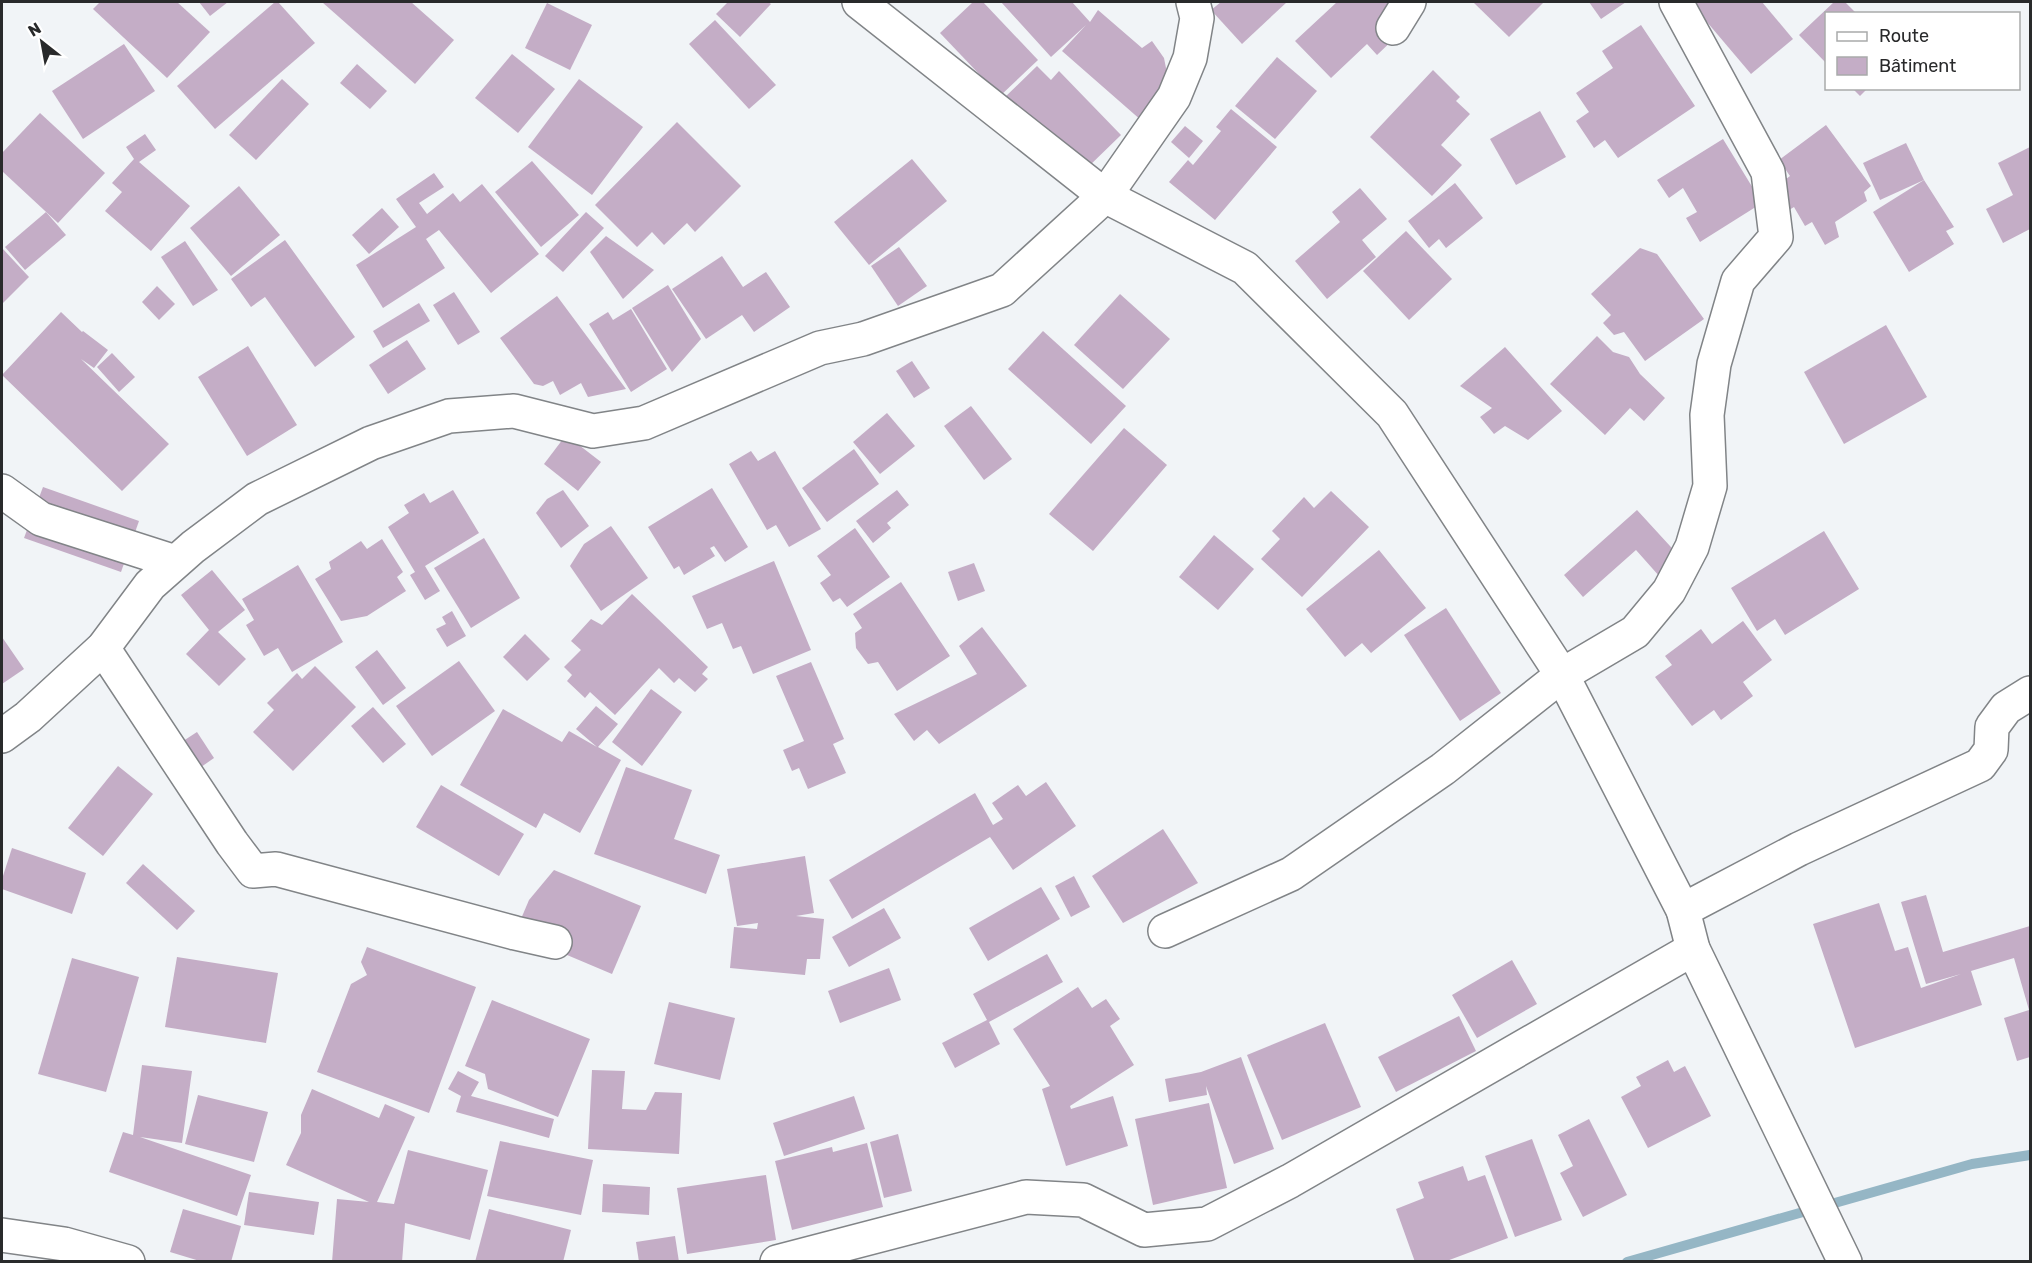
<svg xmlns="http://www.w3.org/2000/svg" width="2032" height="1263" font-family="Rubik,sans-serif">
<rect width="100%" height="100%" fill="#f1f4f7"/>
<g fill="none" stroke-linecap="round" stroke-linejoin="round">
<polyline stroke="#95b6c5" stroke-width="10" points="1627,1262 1972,1164 2030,1155"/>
</g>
<g fill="#c4adc6">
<polygon points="100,2 177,2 210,32 167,78 93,9"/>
<polygon points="199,2 228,2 210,16"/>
<polygon points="275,2 278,2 315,43 215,129 177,86"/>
<polygon points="322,2 411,2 454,40 415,84"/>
<polygon points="728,2 768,2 771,4 740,37 716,14"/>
<polygon points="973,2 983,2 1038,60 1000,96 940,33"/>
<polygon points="1001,2 1072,2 1090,22 1098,10 1142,48 1152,41 1164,58 1170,88 1142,121 1062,51 1086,25 1051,57"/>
<polygon points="1221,2 1287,2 1242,44 1211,10"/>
<polygon points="1337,2 1408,2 1420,14 1377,55 1367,44 1331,78 1295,41"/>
<polygon points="1473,2 1544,2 1509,37"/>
<polygon points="1589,2 1626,2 1601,19"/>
<polygon points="1690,2 1762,2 1793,39 1751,74"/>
<polygon points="1834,2 1845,2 1857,14 1826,14 1826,63 1799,35"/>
<polygon points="547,3 592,25 570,70 525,48"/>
<polygon points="715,20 776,85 749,109 689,44"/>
<polygon points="1641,25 1695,106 1618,158 1605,140 1594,148 1576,121 1589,112 1576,93 1613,68 1602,51"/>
<polygon points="124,44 155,91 83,139 52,91"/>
<polygon points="512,54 555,89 518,133 475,98"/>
<polygon points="1277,57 1317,91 1275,139 1235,106"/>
<polygon points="357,64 387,91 370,109 340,83"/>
<polygon points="1037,66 1051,80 1059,71 1121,135 1085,170 1003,99"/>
<polygon points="1433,70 1460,97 1456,101 1470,114 1441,145 1462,165 1432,196 1370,137"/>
<polygon points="282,79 309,104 256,160 229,135"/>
<polygon points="579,79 643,127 592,195 528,147"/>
<polygon points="1852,88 1868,88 1860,96"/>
<polygon points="1231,109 1277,147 1215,220 1169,182 1188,160 1193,165 1221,131 1216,127"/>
<polygon points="1540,111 1566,157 1516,185 1490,139"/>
<polygon points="40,113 105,173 58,223 2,171 2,153"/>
<polygon points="677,122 741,186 695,232 687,223 664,245 652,232 637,247 595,205"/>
<polygon points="1826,125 1871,186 1864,192 1867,201 1835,222 1839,237 1825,245 1812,222 1805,226 1794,207 1789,210 1781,183 1790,176 1779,160"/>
<polygon points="1185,126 1203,141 1189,158 1171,142"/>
<polygon points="145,134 156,150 139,162 190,206 151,251 105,211 122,192 112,183 134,159 126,147"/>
<polygon points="1723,139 1762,203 1700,242 1686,218 1697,212 1683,188 1669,198 1657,180"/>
<polygon points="1906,143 1924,180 1880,200 1863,163"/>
<polygon points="2030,147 2030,229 2003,243 1986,209 2013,195 1998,163"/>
<polygon points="912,159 947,201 869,265 834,222"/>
<polygon points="532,161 579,215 541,247 495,192"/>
<polygon points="434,173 444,187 419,203 427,214 453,193 460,202 482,184 539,254 491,293 439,230 426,239 445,268 383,308 356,265 416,227 396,199"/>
<polygon points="1924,180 1954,227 1946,231 1954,244 1909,272 1873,212"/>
<polygon points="1455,183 1483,218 1446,248 1439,239 1429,248 1408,221"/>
<polygon points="239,186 280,235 231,276 190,228"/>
<polygon points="1360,188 1387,219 1362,240 1376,257 1327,299 1295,261 1340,222 1332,212"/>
<polygon points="382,208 399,227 369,254 352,235"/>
<polygon points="46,212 66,235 25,270 5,247"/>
<polygon points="586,212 604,228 563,272 545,256"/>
<polygon points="1406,231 1452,279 1409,320 1363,271"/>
<polygon points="606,236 654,270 623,299 590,252"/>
<polygon points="285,240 355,337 315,367 265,297 251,307 231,279"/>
<polygon points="185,241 218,290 193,306 161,257"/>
<polygon points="899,247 927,286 898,306 871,266"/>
<polygon points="2,248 29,277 2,304"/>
<polygon points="1640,248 1657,254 1704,319 1645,361 1624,332 1614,335 1603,323 1611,315 1591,294"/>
<polygon points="722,256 743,287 766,272 790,307 754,332 742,315 706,339 672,289"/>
<polygon points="668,285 701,339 672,372 632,308"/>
<polygon points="157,286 175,304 159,320 142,302"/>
<polygon points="454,292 480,332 458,345 433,305"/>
<polygon points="1120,294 1170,339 1123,389 1074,345"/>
<polygon points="557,296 626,389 588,397 581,383 560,395 553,381 543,386 534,384 500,338"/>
<polygon points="419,303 430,321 383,348 373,331"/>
<polygon points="631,309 667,369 631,392 589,324 608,312 613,320"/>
<polygon points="61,312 82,332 83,331 108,350 94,368 81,359 169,444 122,491 2,375"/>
<polygon points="1886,325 1927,397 1844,444 1804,372"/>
<polygon points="1043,331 1126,406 1091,444 1008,369"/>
<polygon points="1597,336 1613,352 1629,357 1640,374 1665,398 1644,421 1630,408 1605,435 1550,384"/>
<polygon points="407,340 426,369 388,394 369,365"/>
<polygon points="248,346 297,425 247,456 198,377"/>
<polygon points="1505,347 1562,411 1528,440 1505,426 1494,434 1480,417 1492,408 1460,386"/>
<polygon points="112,353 135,377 119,392 97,367"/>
<polygon points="912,361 930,388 914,398 896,371"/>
<polygon points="971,406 1012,459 984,480 944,426"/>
<polygon points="887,413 915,446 880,474 853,442"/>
<polygon points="1124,428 1167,465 1093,551 1049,514"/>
<polygon points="566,435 601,462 578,491 544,464"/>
<polygon points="854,449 879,484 827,522 802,488"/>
<polygon points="751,451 758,461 775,451 821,529 789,547 776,525 767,530 729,464"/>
<polygon points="43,487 139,521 121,572 24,538"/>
<polygon points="712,488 748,547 725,562 714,546 710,548 715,556 684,575 679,566 674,569 648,527"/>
<polygon points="453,490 479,533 425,566 440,591 425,600 410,575 415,572 388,527 409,513 404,505 424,493 430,503"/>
<polygon points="563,490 589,526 561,548 536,513 547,499"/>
<polygon points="897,490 909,505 887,523 891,528 873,543 856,521"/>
<polygon points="1331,491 1369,527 1302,597 1261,559 1280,539 1272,531 1304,497 1314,508"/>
<polygon points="1637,510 1681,558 1660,577 1636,550 1583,597 1564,575"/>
<polygon points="611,526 648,578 601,611 570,566 584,544"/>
<polygon points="855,528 890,577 847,607 840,598 833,602 820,583 831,575 817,556"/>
<polygon points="1824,531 1859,589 1785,635 1775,619 1757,631 1731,588"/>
<polygon points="1214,535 1254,569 1218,610 1179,577"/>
<polygon points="484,538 520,598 471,628 434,568"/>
<polygon points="382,539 403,572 397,577 406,591 367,616 341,621 315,579 331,569 329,562 361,541 367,549"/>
<polygon points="1379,550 1426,608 1371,653 1362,643 1345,657 1306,609"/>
<polygon points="774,561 811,650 753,674 741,646 733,649 722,623 707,629 692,596"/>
<polygon points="974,563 985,591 958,601 948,572"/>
<polygon points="298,565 343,642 292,672 278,648 264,656 246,625 254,620 242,599"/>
<polygon points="212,570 245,610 218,632 246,659 219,686 186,654 209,630 181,595"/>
<polygon points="901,582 950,656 897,691 878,662 868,664 856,648 855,633 862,628 853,614"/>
<polygon points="632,594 708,667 702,674 708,679 695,692 679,678 674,683 659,668 615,715 590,692 585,698 567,681 572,675 564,667 581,650 571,641 591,619 602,625"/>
<polygon points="1446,608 1501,693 1460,721 1404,635"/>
<polygon points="452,611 466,636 447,647 436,629 446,624 442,617"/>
<polygon points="1743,621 1772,660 1743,682 1753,696 1721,720 1714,710 1692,726 1655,677 1672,665 1665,656 1701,629 1712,644"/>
<polygon points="982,627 1027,686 939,744 927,730 914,741 894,714 977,674 959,646"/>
<polygon points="525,634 550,659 527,681 503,657"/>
<polygon points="2,637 24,669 2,684"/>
<polygon points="377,650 406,688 383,705 355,667"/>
<polygon points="459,661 495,711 432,756 396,706"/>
<polygon points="811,662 844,739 833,744 846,773 808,789 799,768 792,771 783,750 804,741 776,676"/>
<polygon points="315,666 356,707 293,771 253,732 274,710 267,703 297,673 302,679"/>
<polygon points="651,689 682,712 642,766 612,742"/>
<polygon points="596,706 618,724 598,747 621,760 580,833 544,813 536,828 460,785 503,709 562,742 569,731 597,747 576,729"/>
<polygon points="373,707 406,744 383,763 351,726"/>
<polygon points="197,732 214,758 191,774 174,747"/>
<polygon points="118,766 153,794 103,856 68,828"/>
<polygon points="626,767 692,790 674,839 720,855 706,894 594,854"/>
<polygon points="1046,782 1076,826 1013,870 990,837 852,919 829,880 975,793 993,825 1003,819 992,803 1018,785 1026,796"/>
<polygon points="441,785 524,834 499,876 416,827"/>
<polygon points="1163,829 1198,883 1123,923 1092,876"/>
<polygon points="12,848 86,873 72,914 2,889 2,879"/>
<polygon points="805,856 814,913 796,916 824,919 820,959 807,959 805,975 730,968 734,927 757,929 758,923 737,926 727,869"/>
<polygon points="143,864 195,911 177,930 126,883"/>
<polygon points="554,870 641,906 612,974 515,933 529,900"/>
<polygon points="1074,876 1090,907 1071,917 1055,886"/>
<polygon points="1041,887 1060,919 988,961 969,928"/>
<polygon points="1926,895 1943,952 2030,926 2030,1057 2017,1061 2004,1018 2029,1010 2014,958 1971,971 1982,1005 1855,1048 1813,924 1879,903 1895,951 1908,947 1921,988 1961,974 1926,984 1901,902"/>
<polygon points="884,908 901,938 849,967 832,937"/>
<polygon points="367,947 476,987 429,1113 317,1072 351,984 367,975 361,962"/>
<polygon points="1047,954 1063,982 989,1022 1000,1044 955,1068 942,1043 987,1020 973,994"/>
<polygon points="177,957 278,973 266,1043 165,1027"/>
<polygon points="72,958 139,977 106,1092 38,1074"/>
<polygon points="1512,960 1537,1004 1477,1038 1452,995"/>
<polygon points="889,968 901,1000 840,1023 828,991"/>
<polygon points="1078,987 1092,1008 1106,999 1120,1019 1110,1026 1134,1065 1070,1106 1071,1109 1113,1096 1128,1146 1066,1166 1042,1089 1050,1086 1013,1029"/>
<polygon points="492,1000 590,1039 558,1117 488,1089 485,1074 465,1066"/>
<polygon points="669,1002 735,1018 720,1080 654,1064"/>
<polygon points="1459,1016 1476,1051 1396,1092 1378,1057"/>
<polygon points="1325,1023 1361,1107 1282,1140 1247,1055"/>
<polygon points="1241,1057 1274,1149 1234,1164 1206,1086 1207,1095 1169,1102 1165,1079 1201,1072"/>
<polygon points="1668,1060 1674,1072 1685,1066 1711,1116 1648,1148 1621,1097 1641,1086 1636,1077"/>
<polygon points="142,1065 192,1071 182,1143 140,1137 251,1175 237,1216 109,1172 123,1132 133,1135"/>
<polygon points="592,1070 625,1071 622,1109 646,1110 655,1092 682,1093 679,1154 588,1149"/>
<polygon points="458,1071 479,1082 471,1096 554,1119 549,1138 456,1112 461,1096 448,1089"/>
<polygon points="312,1089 379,1118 385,1104 415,1117 377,1202 394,1204 408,1150 488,1170 470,1240 405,1223 402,1262 332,1262 337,1199 369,1202 286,1165 301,1133 301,1115"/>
<polygon points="198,1095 268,1112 254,1162 185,1144"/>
<polygon points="854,1096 865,1129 784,1156 773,1123"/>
<polygon points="1209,1103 1227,1188 1153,1205 1135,1119"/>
<polygon points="1589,1119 1627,1195 1583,1217 1560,1173 1573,1166 1558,1135"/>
<polygon points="898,1134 912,1191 884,1198 870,1142"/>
<polygon points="1532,1139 1562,1220 1515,1237 1485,1156"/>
<polygon points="500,1141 593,1160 581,1215 487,1196"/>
<polygon points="867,1143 883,1207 792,1230 775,1161 832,1147 833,1152"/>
<polygon points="1463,1166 1468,1181 1485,1175 1508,1238 1444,1262 1415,1262 1396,1209 1424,1198 1418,1182"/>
<polygon points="766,1175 776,1240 687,1254 677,1188"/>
<polygon points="603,1184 650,1187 649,1215 602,1212"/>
<polygon points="249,1192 319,1202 314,1235 244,1225"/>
<polygon points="183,1209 241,1226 231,1262 203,1262 170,1252"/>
<polygon points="489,1209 571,1230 563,1262 475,1262"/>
<polygon points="675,1236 679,1262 639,1262 636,1242"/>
</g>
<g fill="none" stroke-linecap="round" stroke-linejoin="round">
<g stroke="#818487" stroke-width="36">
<g id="minor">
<polyline points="859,2 1105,196 1245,268 1392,414 1562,675 1683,910 1693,949 1845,1262"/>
<polyline points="1393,28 1409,2"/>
<polyline points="2,491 41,519 175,562"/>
<polyline points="103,648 232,843 253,871 276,869 515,933 555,942"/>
<polyline points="2,736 28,717 103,648 150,585 193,547 257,499 371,443 449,416 514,411 593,431 644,423 820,348 863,339 1002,290 1105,196 1174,97 1190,58 1197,18 1193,2"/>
<polyline points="1683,910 1799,849 1980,765 1991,750 1992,727 2006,708 2030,693"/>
<polyline points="1165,931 1291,874 1443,769 1562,675 1635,632 1669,591 1692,547 1710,486 1707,415 1714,364 1738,281 1776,237 1768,172 1676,2"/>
<polyline points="2,1235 64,1244 128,1262"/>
<polyline points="777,1262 1026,1197 1083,1200 1144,1230 1207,1224 1290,1181 1693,949"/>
</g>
</g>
<use href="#minor" stroke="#fff" stroke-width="33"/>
</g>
<rect width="2032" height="1263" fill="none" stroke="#292a2b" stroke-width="6"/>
<rect x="1825" y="12" width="195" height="78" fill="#ffffff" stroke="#a9aaaa" stroke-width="1.5"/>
<rect x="1837" y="32" width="30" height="9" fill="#ffffff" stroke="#a9aaaa" stroke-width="1.5"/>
<text x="1879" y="42" font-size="18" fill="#292a2b">Route</text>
<rect x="1837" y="57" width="30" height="18" fill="#c4adc6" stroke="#a9aaaa" stroke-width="1.5"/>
<text x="1879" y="72" font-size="18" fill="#292a2b">Bâtiment</text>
<g transform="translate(42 42) rotate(329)" stroke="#ffffff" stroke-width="4.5" paint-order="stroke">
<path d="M0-4.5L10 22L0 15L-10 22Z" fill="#292a2b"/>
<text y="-9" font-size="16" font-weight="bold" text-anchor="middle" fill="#292a2b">N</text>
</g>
</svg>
